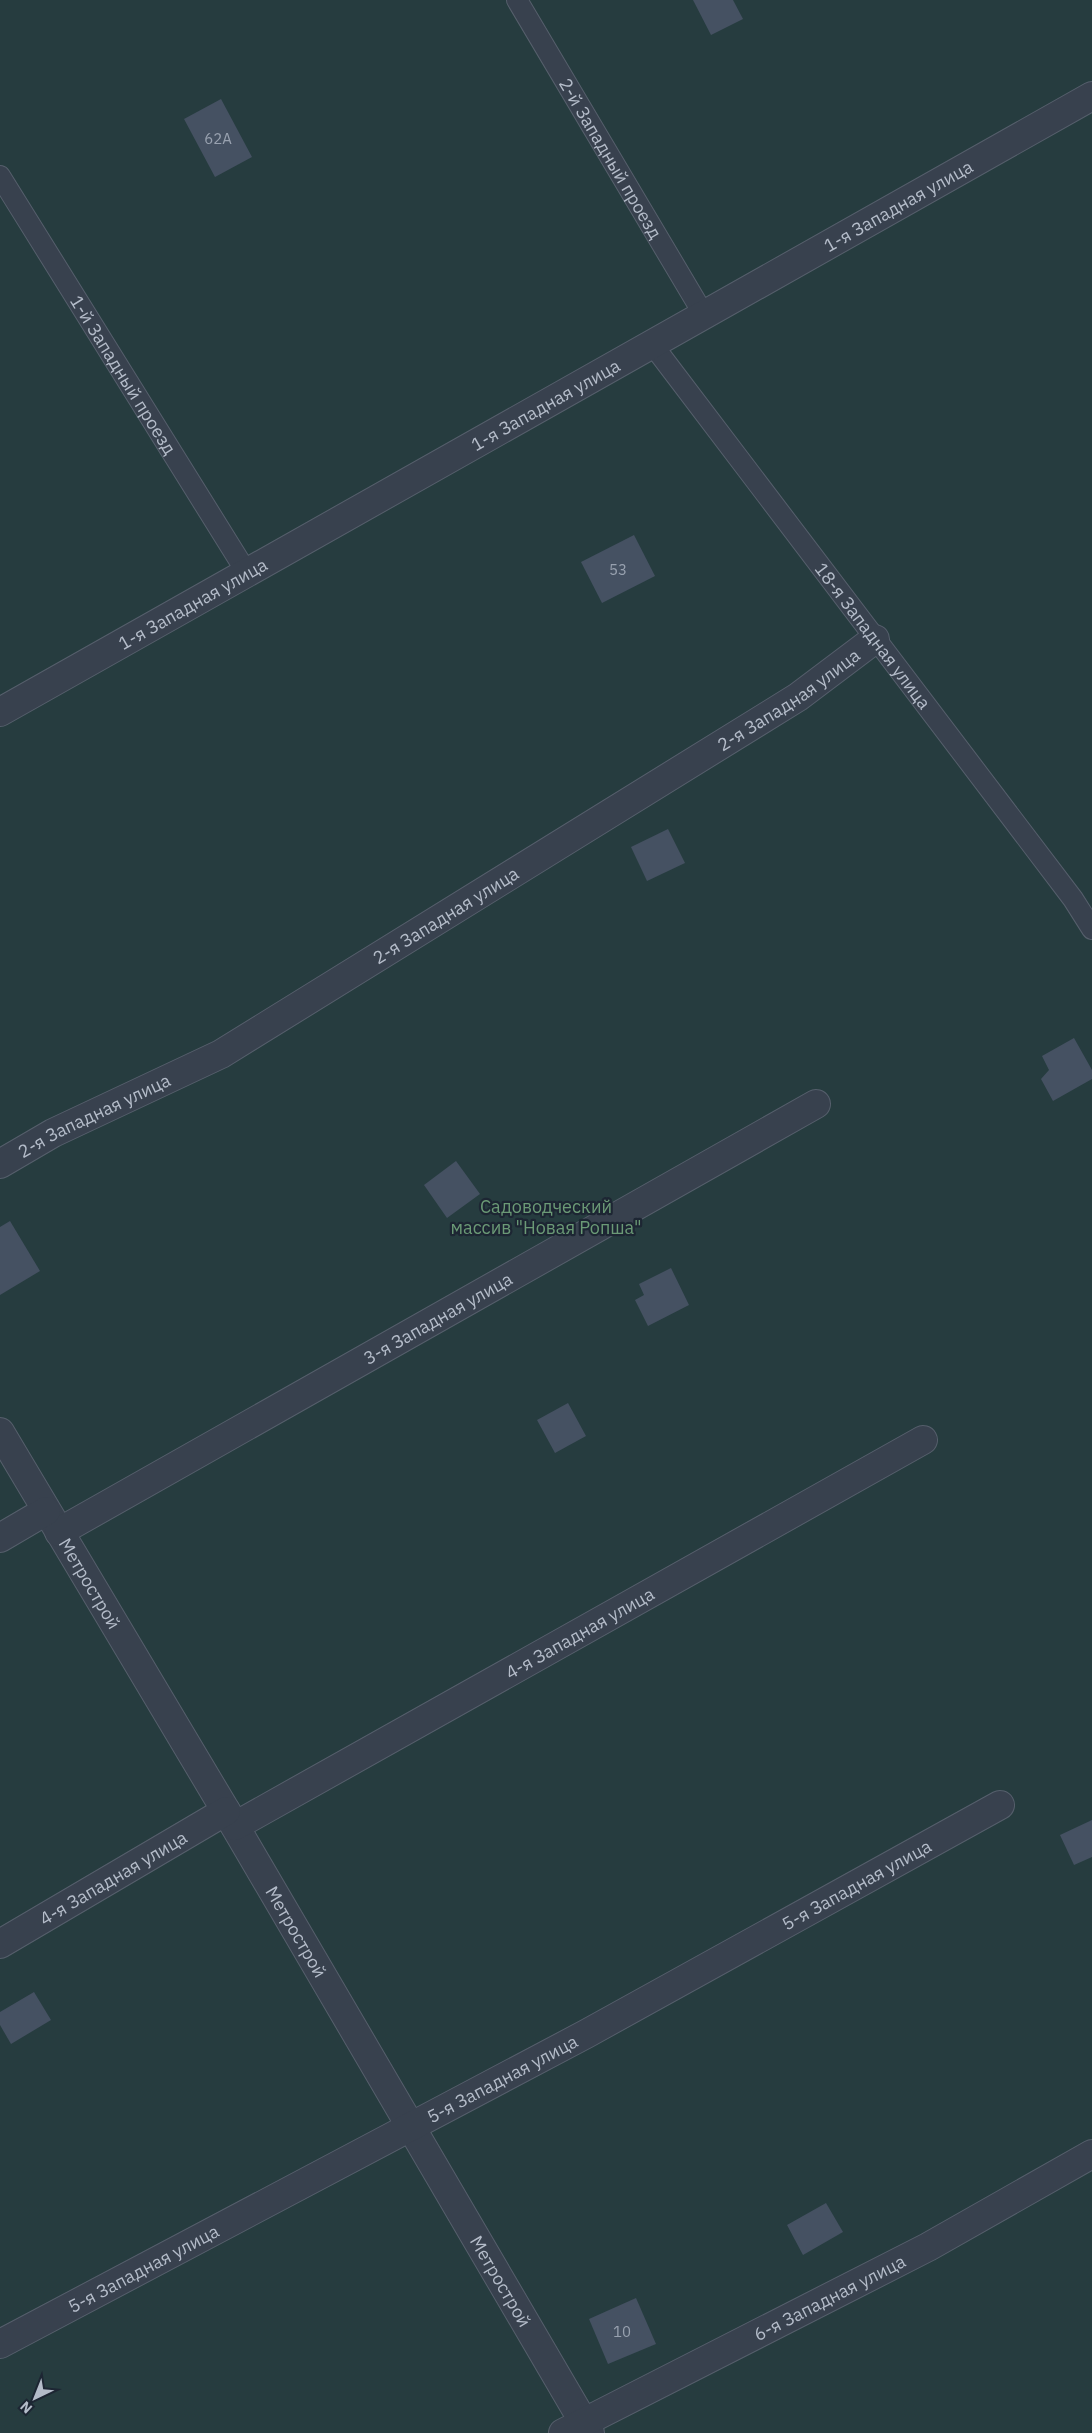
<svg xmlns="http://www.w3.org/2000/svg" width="1092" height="2433" font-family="'IBM Plex Sans',sans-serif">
<rect width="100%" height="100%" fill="#242f3e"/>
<rect fill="#263c3f" x="0" y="0" width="1092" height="2433"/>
<g fill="#455162">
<polygon points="693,0 733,0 743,19 711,35"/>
<polygon points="221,99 252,157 215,177 184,119"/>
<polygon points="634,535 655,576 602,603 581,562"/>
<polygon points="668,829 685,863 647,881 631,847"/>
<polygon points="1074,1038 1092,1070 1092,1079 1053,1101 1041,1079 1049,1070 1042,1056"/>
<polygon points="456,1161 480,1194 447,1218 424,1185"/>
<polygon points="10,1221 40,1271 0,1295 0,1227"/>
<polygon points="671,1268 689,1305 648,1326 635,1300 644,1295 639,1284"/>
<polygon points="568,1403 586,1436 555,1453 537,1420"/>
<polygon points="1092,1820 1092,1857 1074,1865 1060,1835"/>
<polygon points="34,1992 51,2020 11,2044 0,2025 0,2012"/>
<polygon points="826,2203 843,2232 803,2255 787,2225"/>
<polygon points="636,2298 656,2344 608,2364 589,2319"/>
</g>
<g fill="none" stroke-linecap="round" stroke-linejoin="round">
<g stroke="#565f6c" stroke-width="22">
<g id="service">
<path id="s1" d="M517 0 704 315"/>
<path id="s2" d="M0 176 247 573"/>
<path id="s3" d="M652 344 1073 899 1092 929"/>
</g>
</g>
<g stroke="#565f6c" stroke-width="30">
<g id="minor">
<path id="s4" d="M0 712 1092 96"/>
<path id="s5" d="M0 1164 53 1133 221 1054 798 697 875 639"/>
<path id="s6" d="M0 1432 226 1811 590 2433"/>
<path id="s7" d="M59 1532 816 1104"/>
<polyline points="0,1538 46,1511"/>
<path id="s8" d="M235 1826 923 1440"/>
<path id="s9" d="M0 1944 226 1811"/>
<path id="s10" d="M0 2344 586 2034 1000 1805"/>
<path id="s11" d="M563 2433 928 2247 1092 2154"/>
</g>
</g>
<use href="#service" stroke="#38414e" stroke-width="20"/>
<use href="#minor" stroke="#38414e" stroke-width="28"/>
</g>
<g text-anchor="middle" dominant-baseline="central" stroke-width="4.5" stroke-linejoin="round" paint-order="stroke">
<g font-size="15" fill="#98a1af">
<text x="218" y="138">62А</text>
<text x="618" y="569">53</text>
<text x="622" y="2331">10</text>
</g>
<g font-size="18" fill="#b4bcc9" stroke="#1d2633">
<text stroke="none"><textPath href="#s1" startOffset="184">2-й Западный проезд</textPath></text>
<text stroke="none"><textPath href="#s4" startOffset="1031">1-я Западная улица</textPath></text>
<text stroke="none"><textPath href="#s2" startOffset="234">1-й Западный проезд</textPath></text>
<text stroke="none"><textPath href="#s4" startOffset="626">1-я Западная улица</textPath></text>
<text stroke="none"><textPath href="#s4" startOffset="221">1-я Западная улица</textPath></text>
<text stroke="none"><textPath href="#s3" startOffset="366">18-я Западная улица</textPath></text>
<text stroke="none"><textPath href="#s5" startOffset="916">2-я Западная улица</textPath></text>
<text stroke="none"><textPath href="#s5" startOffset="511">2-я Западная улица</textPath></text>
<text stroke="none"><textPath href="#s5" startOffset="106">2-я Западная улица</textPath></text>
<text stroke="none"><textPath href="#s7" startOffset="435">3-я Западная улица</textPath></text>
<text stroke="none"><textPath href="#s6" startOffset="176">Метрострой</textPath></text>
<text stroke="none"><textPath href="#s8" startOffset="395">4-я Западная улица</textPath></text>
<text stroke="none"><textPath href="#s9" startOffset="131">4-я Западная улица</textPath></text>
<text stroke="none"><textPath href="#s10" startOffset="972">5-я Западная улица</textPath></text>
<text stroke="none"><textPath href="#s6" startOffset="581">Метрострой</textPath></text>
<text stroke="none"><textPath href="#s10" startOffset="568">5-я Западная улица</textPath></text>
<text stroke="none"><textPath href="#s10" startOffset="162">5-я Западная улица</textPath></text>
<text stroke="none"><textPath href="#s6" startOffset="986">Метрострой</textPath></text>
<text stroke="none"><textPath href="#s11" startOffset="299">6-я Западная улица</textPath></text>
</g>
<g font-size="18" fill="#6b9a76" stroke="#1d2633">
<text x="546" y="1206">Садоводческий<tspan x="546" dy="21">массив "Новая Ропша"</tspan></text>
</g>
</g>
<g transform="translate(35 2398) rotate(223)" stroke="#1d2633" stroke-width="4" paint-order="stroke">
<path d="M0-4L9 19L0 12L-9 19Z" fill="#b4bcc9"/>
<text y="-8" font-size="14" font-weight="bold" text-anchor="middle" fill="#b4bcc9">N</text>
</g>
</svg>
